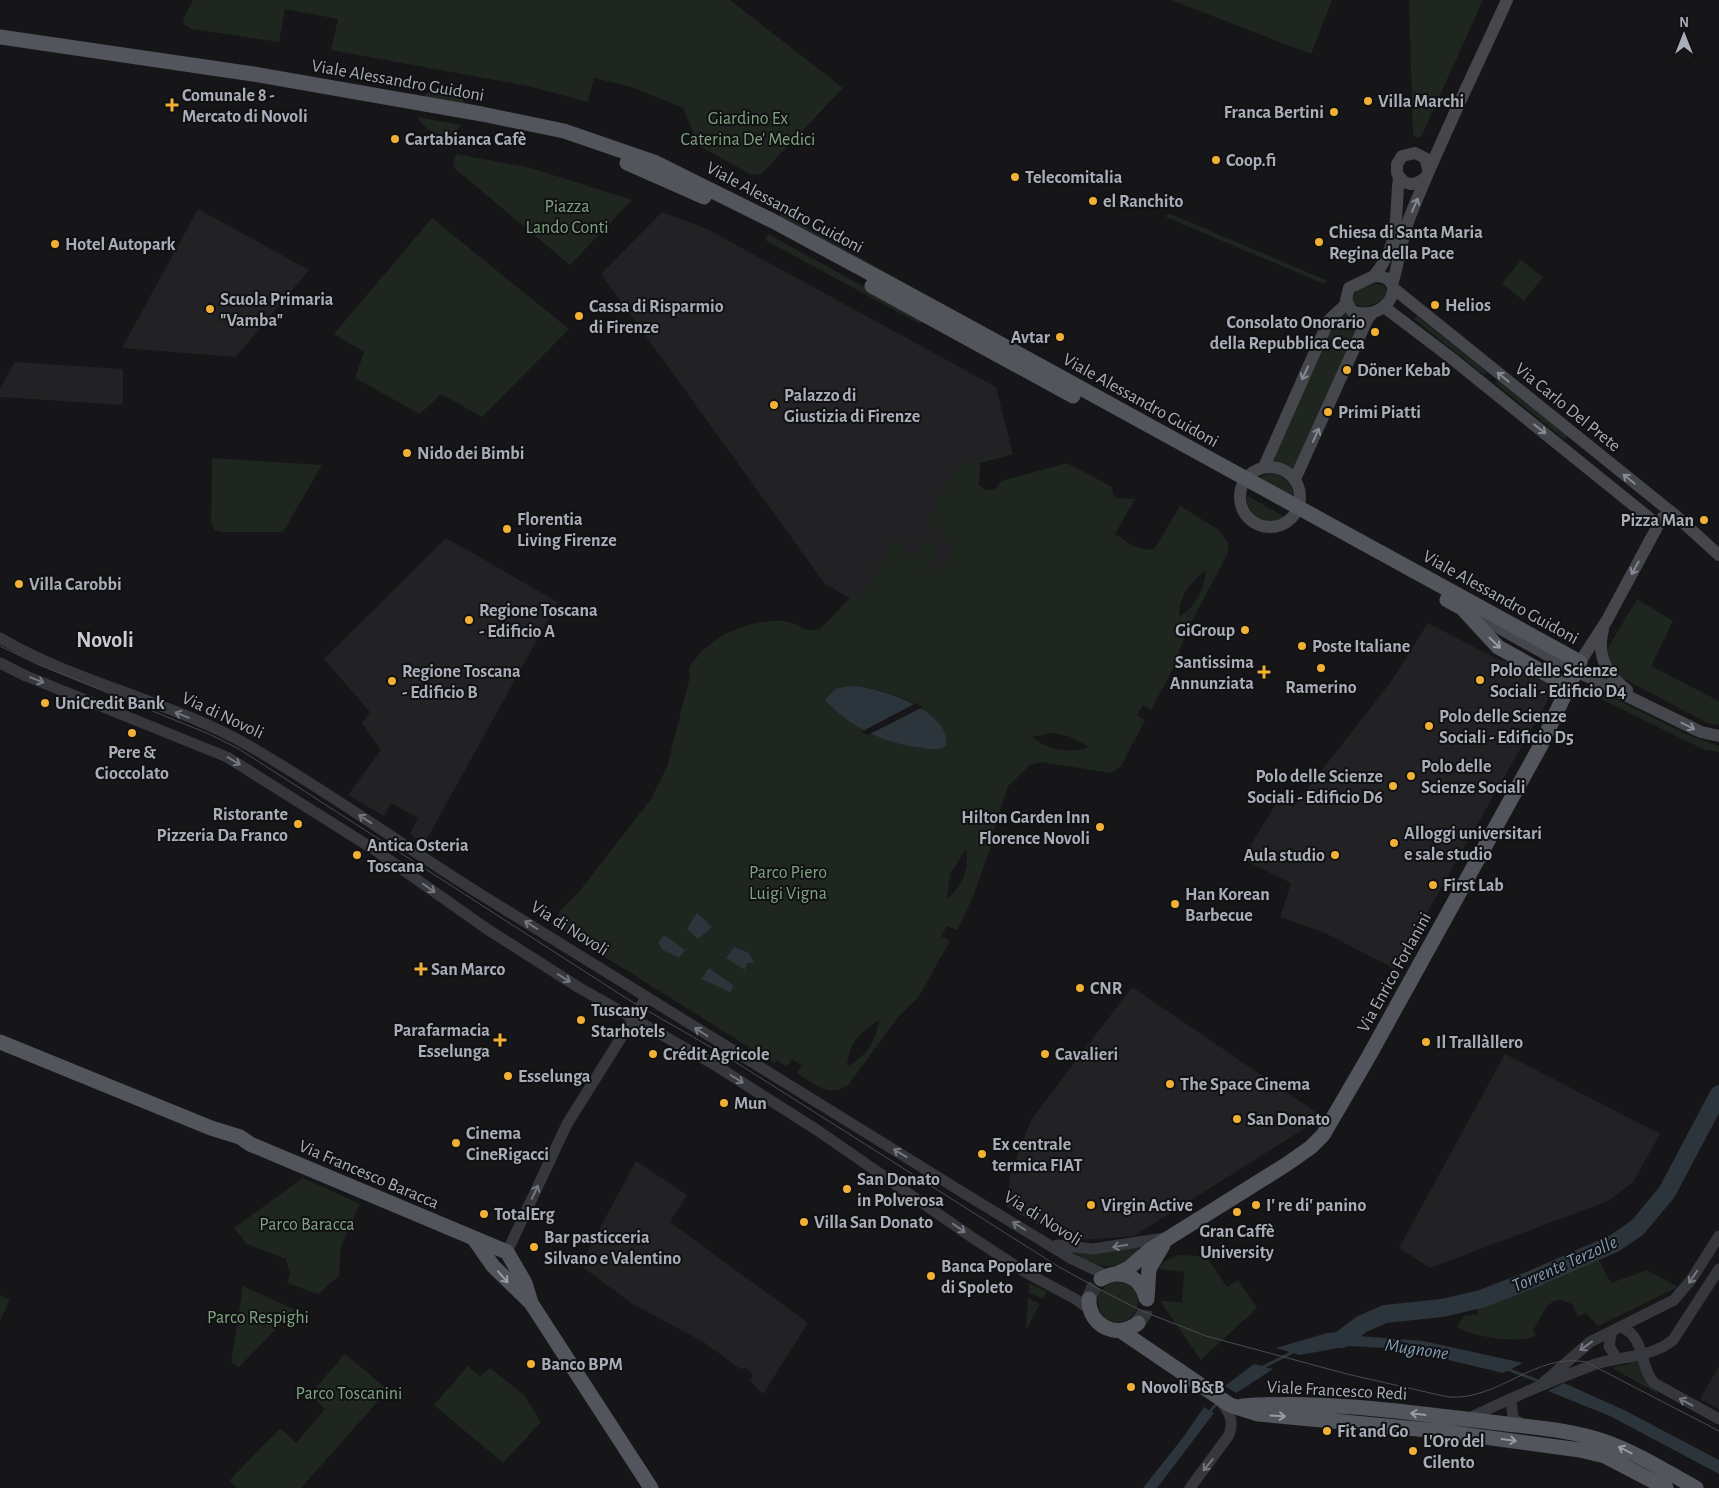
<svg xmlns="http://www.w3.org/2000/svg" width="1719" height="1488" viewBox="0 0 1719 1488" font-family="'Alegreya Sans',sans-serif">
<style>
.built{fill:#222225}
.green{fill:#1e261f;fill-rule:evenodd}
.water{fill:#2c353c}
.pier{fill:#161618}
.lines{fill:none;stroke-linecap:round;stroke-linejoin:round}
.stream{stroke:#2c353c;stroke-width:3}
.river{stroke:#2c353c;stroke-width:18}
.primary-tunnel{stroke:#333438;stroke-width:15;stroke-dasharray:15 8;stroke-linecap:butt}
.tertiary{stroke:#37383d;stroke-width:11}
.secondary{stroke:#45474d;stroke-width:12}
.primary{stroke:#53555c;stroke-width:15}
.tram{stroke:#4a4c52;stroke-width:1}
.oneway{stroke:#858993}
.oneway2{stroke:#979ba6}
.oneway3{stroke:#757881}
.poi-dot{fill:#f2b134;stroke:#111113;stroke-width:2}
.labels{text-anchor:middle;stroke-width:4;stroke-linejoin:round;paint-order:stroke}
.street-label{font-size:18px;fill:#a8adb8;stroke:#111113}
.poi-label{font-size:18px;font-weight:bold;fill:#a8adb8;stroke:#111113;text-anchor:start}
.park-label{font-size:18px;fill:#7fa381;stroke:#111113}
.water-label{font-size:19px;font-style:italic;fill:#7f9bb3;stroke:#111113}
.district-label{font-size:22px;font-weight:bold;fill:#c9ccd4;stroke:#111113}
</style>
<rect width="100%" height="100%" fill="#161618"/>
<!-- built -->
<path class="built" d="M198,209L309,270L236,357L122,348Z
M662,212L707,229L996,387L1013,454L980,463L978,504L956,549L942,565L928,575L883,592L850,598L825,584L601,274Z
M15,362L123,369V405L0,397V388Z
M446,538L558,602L424,844L410,834L418,818L391,803L384,816L348,795L381,750L362,723L370,712L324,659Z
M1428,623L1499,660L1513,662L1553,686L1547,702L1395,969L1325,933L1280,917L1291,883L1242,859L1279,799L1293,807L1390,683Z
M1132,987L1323,1117L1134,1236L1084,1240L1035,1223L1007,1207L1010,1175L1031,1120Z
M1505,1054L1660,1134L1633,1182L1608,1201L1430,1268L1399,1248Z
M636,1161L687,1195L670,1222L808,1323L763,1394L750,1381L753,1375L746,1368L740,1369L705,1343L631,1303L580,1265Z
M1719,1366V1409L1700,1399Z"/>
<!-- green -->
<path class="green" d="M193,0H730L843,88L761,174L752,175L699,146L683,108L632,87L594,78L588,102L528,86L331,50L338,19L285,9L279,42L192,29L185,25L183,19Z
M1171,0H1332L1311,54Z
M1409,0H1483L1421,137L1418,138L1413,136Z
M437,87C452,85 461,93 466,106L420,98Z
M417,117L462,125C447,143 428,134 417,117Z
M456,154L531,168L632,200L570,265L453,167Z
M781,213L935,300L778,218Z
M1168,213L1326,280L1324,284L1166,217Z
M432,218L569,329L482,417L441,394L420,414L355,378L364,352L334,334Z
M768,234L923,319L920,324L765,240Z
M1521,260L1543,277L1524,301L1502,284Z
M1375,284L1383,285L1387,290L1382,301L1365,307L1354,304L1352,299L1357,290Z
M1343,309L1362,319L1296,470L1270,460L1338,316Z
M1417,316L1487,372L1484,375L1414,319Z
M1497,380L1567,436L1564,439L1495,383Z
M1012,451L1013,454L980,463L979,485L986,490H994L1002,481L1067,463L1112,487L1113,494L1117,498L1135,499L1115,534C1127,541 1140,554 1155,548L1180,506L1219,530L1228,543V553L1186,632L1174,667L1151,710L1143,705L1137,715L1145,720L1121,766L1111,773L1041,762L1030,765L1008,786L989,845L991,846L973,897L957,930L947,926L941,936L950,941L918,998L898,1017L849,1084C831,1099 813,1084 797,1073L802,1066L792,1059L787,1067L777,1060L774,1063L564,931L559,923V912L578,893L651,799L667,767L690,676L689,668C708,637 747,619 784,621C799,622 802,634 820,629L850,598L861,596L896,538L914,559L926,539L938,552L926,572L928,575L942,565L955,549L928,519L958,465ZM1206,571C1204,589 1196,607 1179,617C1179,598 1190,580 1206,571ZM850,686C884,688 929,702 945,735L937,749C901,747 857,733 832,707ZM1053,733L1071,737L1089,747C1070,754 1047,750 1032,737ZM966,849C970,867 962,887 947,899L950,874ZM879,1021C876,1040 866,1058 847,1066C848,1046 861,1029 879,1021Z
M212,458L322,465L283,532H223L215,530L211,523Z
M1271,473C1284,475 1293,484 1294,497L1257,478Z
M1247,496H1248L1285,517C1267,529 1246,516 1247,496Z
M1637,599L1673,621L1651,666L1719,701V725L1707,723L1619,676L1606,655L1609,646Z
M1602,692L1688,735L1719,746V752L1705,750L1599,698Z
M303,1178L360,1204L341,1246L339,1276L318,1294L287,1283L290,1274L286,1259L247,1244L234,1228Z
M1137,1246L1139,1251C1115,1272 1101,1269 1075,1253Z
M1178,1255L1206,1256L1227,1287L1238,1280L1257,1308L1201,1360L1160,1301L1182,1302L1184,1272L1159,1269L1163,1262Z
M1596,1255L1611,1283L1647,1270L1678,1287L1598,1326L1586,1313L1578,1317L1573,1305C1547,1290 1545,1315 1533,1330L1535,1336C1520,1344 1472,1337 1457,1327L1464,1316L1478,1314L1476,1305Z
M1098 1302a20 20 0 1 1 40 0a20 20 0 1 1-40 0Z
M1029,1283L1047,1292L1043,1299L1029,1293Z
M243,1286L295,1310L239,1367L231,1362Z
M0,1295L10,1300L0,1321Z
M1028,1298L1040,1304L1027,1328L1026,1327Z
M345,1354L388,1390L301,1488H237L229,1481L280,1428L296,1443L325,1409L310,1394Z
M1631,1361H1638L1658,1394L1614,1369V1367L1631,1364Z
M468,1366L480,1376L490,1368L524,1395L541,1422L503,1463L434,1405Z"/>
<!-- water -->
<path class="water" d="M850,686C877,686 952,710 946,746C940,751 931,749 923,748C886,744 850,728 825,700L835,689Z
M697,913L712,927L698,939L687,929Z
M664,935L685,950L679,958L663,950L658,943Z
M734,947L749,953L754,963H747L745,970L726,958Z
M709,968L734,986L730,992L701,979Z
M1338,1332L1359,1336L1423,1341L1523,1363L1503,1373L1403,1349L1349,1346L1300,1355L1276,1348L1327,1333Z
M1254,1364L1273,1369L1236,1393L1225,1386Z
M1564,1383L1624,1410L1719,1460V1474L1610,1416L1548,1391Z
M1204,1407L1214,1413L1157,1488H1143L1185,1435Z"/>
<!-- pier -->
<path class="pier" d="M916,703L923,707L868,735L861,732Z"/>
<g class="lines">
<!-- stream -->
<path class="stream" d="M1261,1368L1293,1352
M1507,1369L1541,1382
M1208,1414L1217,1403"/>
<!-- river -->
<path class="river" d="M1342,1339L1362,1324L1385,1314L1442,1308L1481,1299L1533,1279L1615,1243L1638,1227L1667,1192L1719,1094"/>
<!-- primary-tunnel -->
<path class="primary-tunnel" d="M1089,1299L1093,1289L1101,1279
M1138,1323L1145,1312L1147,1299"/>
<!-- tertiary -->
<path class="tertiary" d="M0,638C78,684 172,701 251,747C327,791 398,842 472,889C671,1013 871,1137 1072,1259L1108,1276
M0,663L26,676L227,757L375,850L487,929L578,987L715,1065L817,1130L973,1238L1025,1272L1077,1300L1090,1310
M1057,1245L1093,1249L1164,1238
M507,1252L567,1124L646,998
M1622,1327C1646,1339 1639,1366 1654,1383L1719,1419
M1612,1331L1609,1346L1617,1359
M1544,1382L1590,1342L1674,1300L1691,1280L1719,1236
M1511,1400L1513,1418L1524,1426
M1465,1420C1506,1400 1550,1381 1593,1365C1619,1356 1651,1358 1673,1340L1719,1269
M1190,1488L1229,1435C1234,1421 1230,1412 1220,1401"/>
<!-- secondary -->
<path class="secondary" d="M1425,178C1414,187 1404,186 1397,173V164L1402,156L1415,153L1425,158L1428,169
M1374,276C1412,276 1387,325 1352,311L1346,300L1349,288Z
M1374,276C1402,241 1394,218 1399,177
M1392,285C1399,263 1401,240 1409,219C1438,145 1474,73 1507,0
M1393,288L1676,516L1719,555
M1384,307L1450,357L1658,525
M1240 497a30 30 0 1 1 60 0a30 30 0 1 1-60 0Z
M1264,467L1329,320L1347,303
M1295,479L1367,320L1373,312
M1467,610L1576,671L1701,732L1719,736
M1603,630C1596,655 1607,675 1627,690
M1580,662L1607,620L1662,518"/>
<!-- primary -->
<path class="primary" d="M0,37L253,74L482,114L564,131L654,162L773,221L933,307L1580,662L1541,745L1369,1056L1323,1135L1311,1147L1287,1164L1151,1249L1129,1268L1116,1274
M627,163L704,197
M872,286L1073,396
M1447,600L1462,608L1498,647L1568,686
M0,1042L211,1128L240,1137L250,1144L507,1252L525,1283L531,1303
M474,1239L493,1266L531,1303L651,1488
M1101,1279C1119,1268 1141,1276 1146,1298
M1089,1299C1088,1326 1118,1340 1138,1323
M1147,1299L1149,1269L1163,1245
M1121,1331L1230,1405L1258,1414L1439,1431L1580,1450L1605,1456L1666,1488
M1242,1406C1325,1400 1407,1412 1490,1422C1528,1427 1570,1429 1606,1442C1637,1453 1667,1472 1696,1488"/>
<!-- tram -->
<path class="tram" d="M0,646L37,664L209,734L239,749L629,1000L726,1056L1059,1267L1103,1291L1142,1311L1206,1336L1347,1374L1448,1397C1499,1401 1535,1352 1586,1362L1719,1431"/>
</g>
<!-- one-way arrows -->
<defs><path id="oneway-shaft" d="M-6 0H5M1.5-3L5.5 0L1.5 3" fill="none" stroke-width="1.6" stroke-linecap="round" stroke-linejoin="round" transform="scale(1.25)"/></defs>
<g class="oneway">
<use href="#oneway-shaft" transform="translate(1415 205) rotate(-66)"/>
<use href="#oneway-shaft" transform="translate(1305 373) rotate(115)"/>
<use href="#oneway-shaft" transform="translate(1503 377) rotate(-141)"/>
<use href="#oneway-shaft" transform="translate(1540 429) rotate(38)"/>
<use href="#oneway-shaft" transform="translate(1316 435) rotate(-66)"/>
<use href="#oneway-shaft" transform="translate(1629 479) rotate(-141)"/>
<use href="#oneway-shaft" transform="translate(1635 568) rotate(119)"/>
<use href="#oneway-shaft" transform="translate(1688 726) rotate(27)"/>
</g>
<g class="oneway2">
<use href="#oneway-shaft" transform="translate(1495 643) rotate(44)"/>
<use href="#oneway-shaft" transform="translate(503 1277) rotate(49)"/>
<use href="#oneway-shaft" transform="translate(1418 1414) rotate(-173)"/>
<use href="#oneway-shaft" transform="translate(1278 1416) rotate(3)"/>
<use href="#oneway-shaft" transform="translate(1509 1440) rotate(8)"/>
<use href="#oneway-shaft" transform="translate(1625 1450) rotate(-153)"/>
</g>
<g class="oneway3">
<use href="#oneway-shaft" transform="translate(37 680) rotate(22)"/>
<use href="#oneway-shaft" transform="translate(182 715) rotate(-158)"/>
<use href="#oneway-shaft" transform="translate(234 761) rotate(31)"/>
<use href="#oneway-shaft" transform="translate(365 819) rotate(-147)"/>
<use href="#oneway-shaft" transform="translate(429 888) rotate(35)"/>
<use href="#oneway-shaft" transform="translate(531 925) rotate(-148)"/>
<use href="#oneway-shaft" transform="translate(564 978) rotate(32)"/>
<use href="#oneway-shaft" transform="translate(701 1032) rotate(-148)"/>
<use href="#oneway-shaft" transform="translate(737 1079) rotate(32)"/>
<use href="#oneway-shaft" transform="translate(900 1153) rotate(-149)"/>
<use href="#oneway-shaft" transform="translate(535 1192) rotate(-65)"/>
<use href="#oneway-shaft" transform="translate(1019 1226) rotate(-148)"/>
<use href="#oneway-shaft" transform="translate(959 1228) rotate(35)"/>
<use href="#oneway-shaft" transform="translate(1120 1246) rotate(171)"/>
<use href="#oneway-shaft" transform="translate(1693 1277) rotate(124)"/>
<use href="#oneway-shaft" transform="translate(1586 1346) rotate(144)"/>
<use href="#oneway-shaft" transform="translate(1686 1402) rotate(-152)"/>
<use href="#oneway-shaft" transform="translate(1208 1465) rotate(129)"/>
</g>
<!-- markers -->
<g class="poi-dot">
<circle cx="1368" cy="101" r="5"/>
<path d="M169.5 97.5h5v5h5v5h-5v5h-5v-5h-5v-5h5z"/>
<circle cx="1334" cy="112" r="5"/>
<circle cx="395" cy="139" r="5"/>
<circle cx="1216" cy="160" r="5"/>
<circle cx="1015" cy="177" r="5"/>
<circle cx="1093" cy="201" r="5"/>
<circle cx="1319" cy="242" r="5"/>
<circle cx="55" cy="244" r="5"/>
<circle cx="1435" cy="305" r="5"/>
<circle cx="210" cy="309" r="5"/>
<circle cx="579" cy="316" r="5"/>
<circle cx="1375" cy="332" r="5"/>
<circle cx="1060" cy="337" r="5"/>
<circle cx="1347" cy="370" r="5"/>
<circle cx="774" cy="405" r="5"/>
<circle cx="1328" cy="412" r="5"/>
<circle cx="407" cy="453" r="5"/>
<circle cx="1704" cy="520" r="5"/>
<circle cx="507" cy="529" r="5"/>
<circle cx="19" cy="584" r="5"/>
<circle cx="469" cy="620" r="5"/>
<circle cx="1245" cy="630" r="5"/>
<circle cx="1302" cy="646" r="5"/>
<circle cx="1321" cy="668" r="5"/>
<path d="M1261.5 664.5h5v5h5v5h-5v5h-5v-5h-5v-5h5z"/>
<circle cx="1480" cy="680" r="5"/>
<circle cx="392" cy="681" r="5"/>
<circle cx="45" cy="703" r="5"/>
<circle cx="1429" cy="726" r="5"/>
<circle cx="132" cy="733" r="5"/>
<circle cx="1411" cy="776" r="5"/>
<circle cx="1393" cy="786" r="5"/>
<circle cx="298" cy="824" r="5"/>
<circle cx="1100" cy="827" r="5"/>
<circle cx="1394" cy="843" r="5"/>
<circle cx="357" cy="855" r="5"/>
<circle cx="1335" cy="855" r="5"/>
<circle cx="1433" cy="885" r="5"/>
<circle cx="1175" cy="904" r="5"/>
<path d="M418.5 961.5h5v5h5v5h-5v5h-5v-5h-5v-5h5z"/>
<circle cx="1080" cy="988" r="5"/>
<circle cx="581" cy="1020" r="5"/>
<path d="M497.5 1032.5h5v5h5v5h-5v5h-5v-5h-5v-5h5z"/>
<circle cx="1426" cy="1042" r="5"/>
<circle cx="653" cy="1054" r="5"/>
<circle cx="1045" cy="1054" r="5"/>
<circle cx="508" cy="1076" r="5"/>
<circle cx="1170" cy="1084" r="5"/>
<circle cx="724" cy="1103" r="5"/>
<circle cx="1237" cy="1119" r="5"/>
<circle cx="456" cy="1143" r="5"/>
<circle cx="982" cy="1154" r="5"/>
<circle cx="847" cy="1189" r="5"/>
<circle cx="1091" cy="1205" r="5"/>
<circle cx="1256" cy="1205" r="5"/>
<circle cx="1237" cy="1212" r="5"/>
<circle cx="484" cy="1214" r="5"/>
<circle cx="804" cy="1222" r="5"/>
<circle cx="534" cy="1247" r="5"/>
<circle cx="931" cy="1276" r="5"/>
<circle cx="531" cy="1364" r="5"/>
<circle cx="1131" cy="1387" r="5"/>
<circle cx="1327" cy="1431" r="5"/>
<circle cx="1413" cy="1451" r="5"/>
</g>
<g class="labels">
<!-- street labels -->
<g class="street-label">
<text transform="translate(398 80) rotate(10)" y="6">Viale Alessandro Guidoni</text>
<text transform="translate(785 207) rotate(28)" y="6">Viale Alessandro Guidoni</text>
<text transform="translate(1141 400) rotate(29)" y="6">Viale Alessandro Guidoni</text>
<text transform="translate(1568 407) rotate(39)" y="6">Via Carlo Del Prete</text>
<text transform="translate(1501 597) rotate(29)" y="6">Viale Alessandro Guidoni</text>
<text transform="translate(223 715) rotate(25)" y="6">Via di Novoli</text>
<text transform="translate(570 928) rotate(32)" y="6">Via di Novoli</text>
<text transform="translate(1394 972) rotate(-61)" y="6">Via Enrico Forlanini</text>
<text transform="translate(369 1174) rotate(23)" y="6">Via Francesco Baracca</text>
<text transform="translate(1043 1218) rotate(32)" y="6">Via di Novoli</text>
<text transform="translate(1337 1390) rotate(3)" y="6">Viale Francesco Redi</text>
</g>
<!-- poi labels -->
<g class="poi-label">
<text x="182" y="101">Comunale 8 -<tspan x="182" dy="21">Mercato di Novoli</tspan></text>
<text x="1378" y="107">Villa Marchi</text>
<text x="1324" y="118" text-anchor="end">Franca Bertini</text>
<text x="405" y="145">Cartabianca Cafè</text>
<text x="1226" y="166">Coop.fi</text>
<text x="1025" y="183">Telecomitalia</text>
<text x="1103" y="207">el Ranchito</text>
<text x="1329" y="238">Chiesa di Santa Maria<tspan x="1329" dy="21">Regina della Pace</tspan></text>
<text x="65" y="250">Hotel Autopark</text>
<text x="220" y="305">Scuola Primaria<tspan x="220" dy="21">"Vamba"</tspan></text>
<text x="1445" y="311">Helios</text>
<text x="589" y="312">Cassa di Risparmio<tspan x="589" dy="21">di Firenze</tspan></text>
<text x="1365" y="328" text-anchor="end">Consolato Onorario<tspan x="1365" dy="21">della Repubblica Ceca</tspan></text>
<text x="1050" y="343" text-anchor="end">Avtar</text>
<text x="1357" y="376">Döner Kebab</text>
<text x="784" y="401">Palazzo di<tspan x="784" dy="21">Giustizia di Firenze</tspan></text>
<text x="1338" y="418">Primi Piatti</text>
<text x="417" y="459">Nido dei Bimbi</text>
<text x="517" y="525">Florentia<tspan x="517" dy="21">Living Firenze</tspan></text>
<text x="1694" y="526" text-anchor="end">Pizza Man</text>
<text x="29" y="590">Villa Carobbi</text>
<text x="479" y="616">Regione Toscana<tspan x="479" dy="21">- Edificio A</tspan></text>
<text x="1235" y="636" text-anchor="end">GiGroup</text>
<text x="1312" y="652">Poste Italiane</text>
<text x="1254" y="668" text-anchor="end">Santissima<tspan x="1254" dy="21">Annunziata</tspan></text>
<text x="1490" y="676">Polo delle Scienze<tspan x="1490" dy="21">Sociali - Edificio D4</tspan></text>
<text x="402" y="677">Regione Toscana<tspan x="402" dy="21">- Edificio B</tspan></text>
<text x="1321" y="693" text-anchor="middle">Ramerino</text>
<text x="55" y="709">UniCredit Bank</text>
<text x="1439" y="722">Polo delle Scienze<tspan x="1439" dy="21">Sociali - Edificio D5</tspan></text>
<text x="132" y="758" text-anchor="middle">Pere &amp;<tspan x="132" dy="21">Cioccolato</tspan></text>
<text x="1421" y="772">Polo delle<tspan x="1421" dy="21">Scienze Sociali</tspan></text>
<text x="1383" y="782" text-anchor="end">Polo delle Scienze<tspan x="1383" dy="21">Sociali - Edificio D6</tspan></text>
<text x="288" y="820" text-anchor="end">Ristorante<tspan x="288" dy="21">Pizzeria Da Franco</tspan></text>
<text x="1090" y="823" text-anchor="end">Hilton Garden Inn<tspan x="1090" dy="21">Florence Novoli</tspan></text>
<text x="1404" y="839">Alloggi universitari<tspan x="1404" dy="21">e sale studio</tspan></text>
<text x="367" y="851">Antica Osteria<tspan x="367" dy="21">Toscana</tspan></text>
<text x="1325" y="861" text-anchor="end">Aula studio</text>
<text x="1443" y="891">First Lab</text>
<text x="1185" y="900">Han Korean<tspan x="1185" dy="21">Barbecue</tspan></text>
<text x="431" y="975">San Marco</text>
<text x="1090" y="994">CNR</text>
<text x="591" y="1016">Tuscany<tspan x="591" dy="21">Starhotels</tspan></text>
<text x="490" y="1036" text-anchor="end">Parafarmacia<tspan x="490" dy="21">Esselunga</tspan></text>
<text x="1436" y="1048">Il Trallàllero</text>
<text x="663" y="1060">Crédit Agricole</text>
<text x="1055" y="1060">Cavalieri</text>
<text x="518" y="1082">Esselunga</text>
<text x="1180" y="1090">The Space Cinema</text>
<text x="734" y="1109">Mun</text>
<text x="1247" y="1125">San Donato</text>
<text x="466" y="1139">Cinema<tspan x="466" dy="21">CineRigacci</tspan></text>
<text x="992" y="1150">Ex centrale<tspan x="992" dy="21">termica FIAT</tspan></text>
<text x="857" y="1185">San Donato<tspan x="857" dy="21">in Polverosa</tspan></text>
<text x="1101" y="1211">Virgin Active</text>
<text x="1266" y="1211">I' re di' panino</text>
<text x="494" y="1220">TotalErg</text>
<text x="814" y="1228">Villa San Donato</text>
<text x="1237" y="1237" text-anchor="middle">Gran Caffè<tspan x="1237" dy="21">University</tspan></text>
<text x="544" y="1243">Bar pasticceria<tspan x="544" dy="21">Silvano e Valentino</tspan></text>
<text x="941" y="1272">Banca Popolare<tspan x="941" dy="21">di Spoleto</tspan></text>
<text x="541" y="1370">Banco BPM</text>
<text x="1141" y="1393">Novoli B&amp;B</text>
<text x="1337" y="1437">Fit and Go</text>
<text x="1423" y="1447">L'Oro del<tspan x="1423" dy="21">Cilento</tspan></text>
</g>
<!-- park labels -->
<g class="park-label">
<text x="748" y="124">Giardino Ex<tspan x="748" dy="21">Caterina De' Medici</tspan></text>
<text x="567" y="212">Piazza<tspan x="567" dy="21">Lando Conti</tspan></text>
<text x="788" y="878">Parco Piero<tspan x="788" dy="21">Luigi Vigna</tspan></text>
<text x="307" y="1230">Parco Baracca</text>
<text x="258" y="1323">Parco Respighi</text>
<text x="349" y="1399">Parco Toscanini</text>
</g>
<!-- water labels -->
<g class="water-label">
<text transform="translate(1564 1263) rotate(-24)" y="7">Torrente Terzolle</text>
<text transform="translate(1417 1348) rotate(8)" y="7">Mugnone</text>
</g>
<!-- district labels -->
<g class="district-label">
<text x="105" y="647">Novoli</text>
</g>
</g>
<!-- north arrow -->
<g transform="translate(1684 35)" stroke="#111113" stroke-width="4" paint-order="stroke">
<path d="M0-4L9 19L0 12L-9 19Z" fill="#a8adb8"/>
<text y="-8" font-size="14" font-weight="bold" text-anchor="middle" fill="#a8adb8">N</text>
</g>
</svg>
